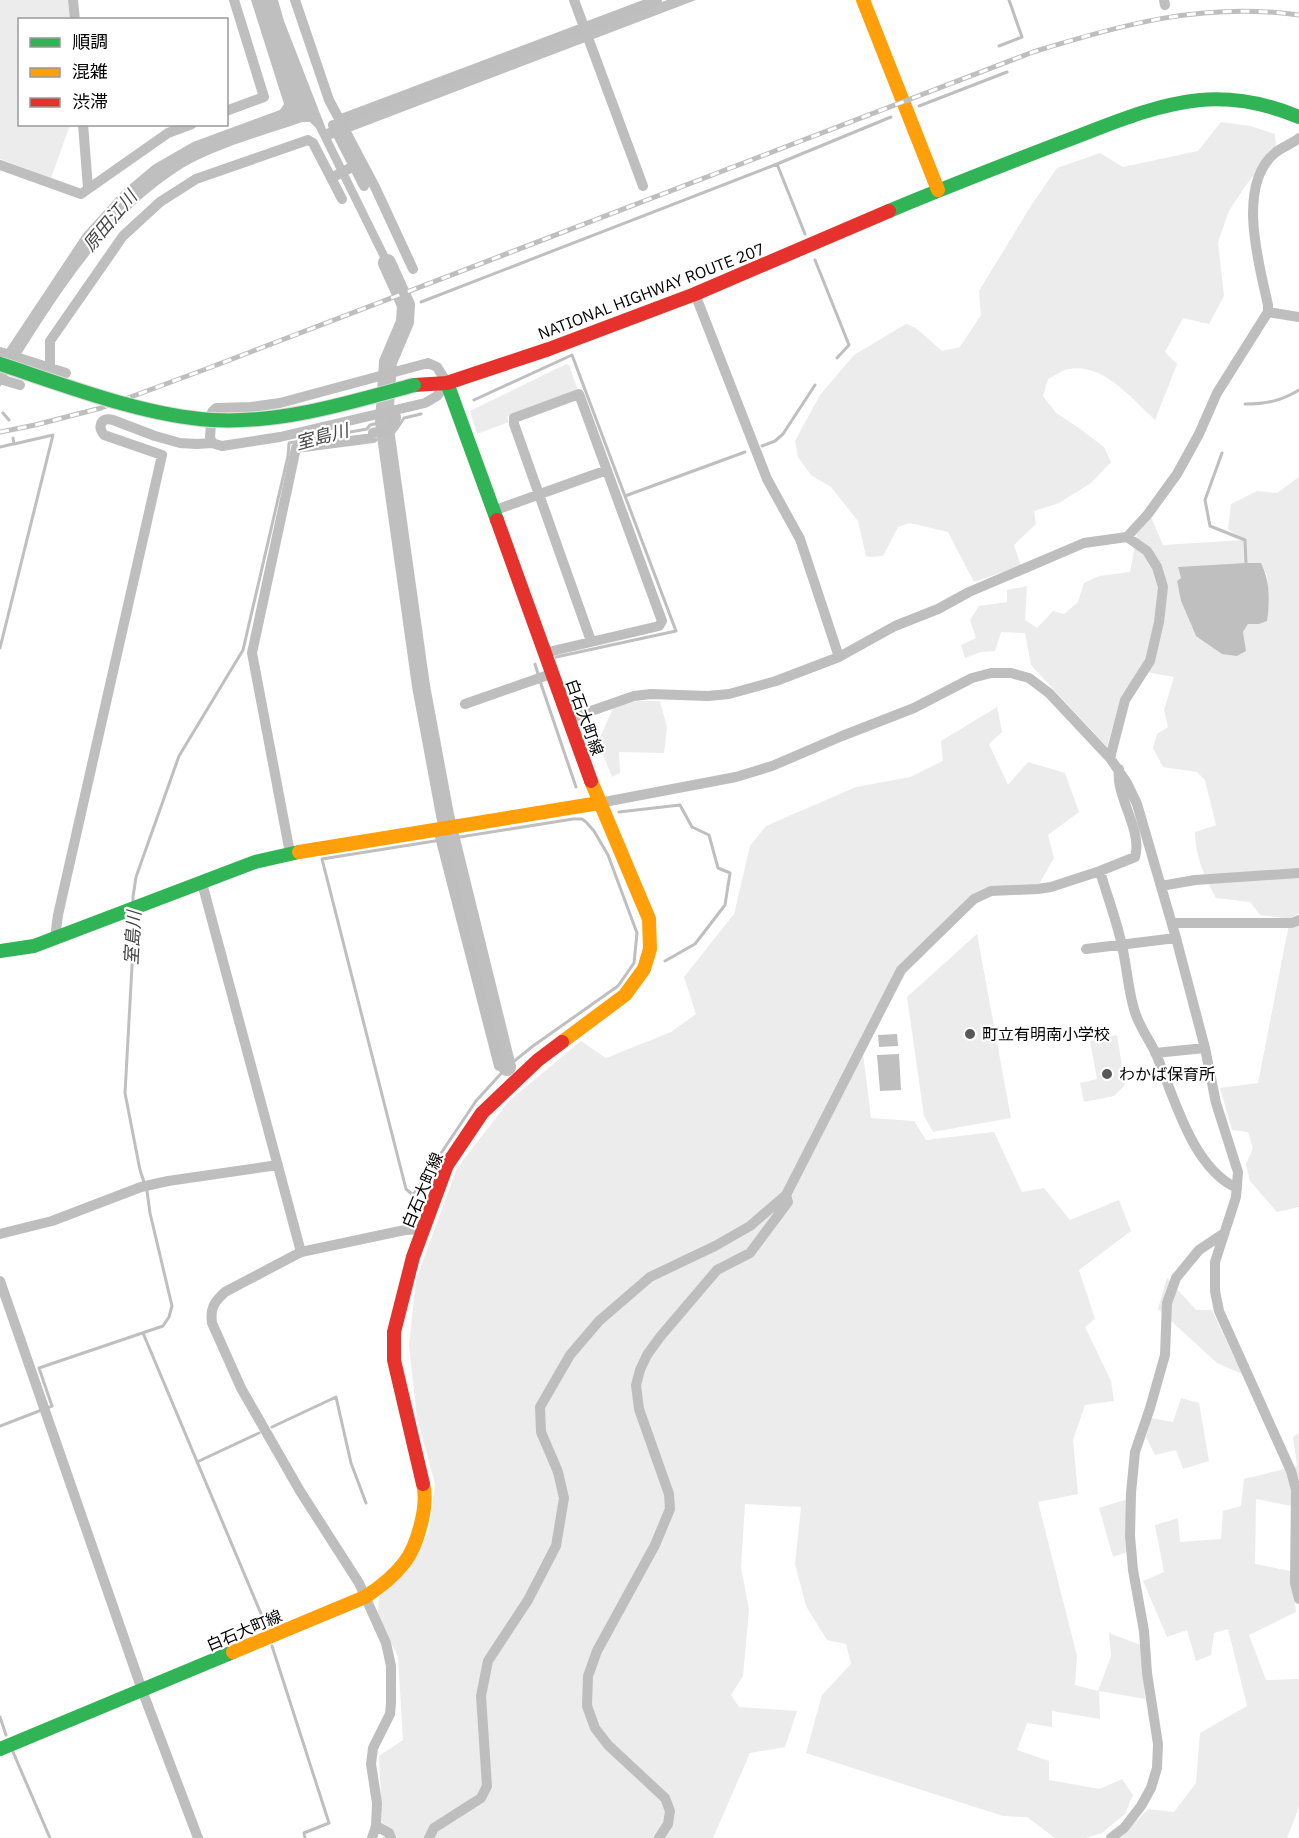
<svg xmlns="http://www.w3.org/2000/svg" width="1299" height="1838" viewBox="0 0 1299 1838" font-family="'IBM Plex Sans','Noto Sans JP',sans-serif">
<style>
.green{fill:#ececec;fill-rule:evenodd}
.water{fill:#bfbfbf}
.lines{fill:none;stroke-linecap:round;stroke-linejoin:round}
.stream{stroke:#bfbfbf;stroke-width:3}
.river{stroke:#bfbfbf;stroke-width:18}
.street{stroke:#bebebe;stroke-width:10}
.fast{stroke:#30b455;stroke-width:14}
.slow{stroke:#ff9f0a;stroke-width:14}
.jam{stroke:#e5322d;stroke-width:14}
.rail-casing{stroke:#bebebe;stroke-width:5}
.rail{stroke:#fff;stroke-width:3;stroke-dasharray:9;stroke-linecap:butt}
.fast-bridge-casing{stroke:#dbdbdb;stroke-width:16;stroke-linecap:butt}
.fast-bridge{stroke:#30b455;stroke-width:14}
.poi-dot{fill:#595959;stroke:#fff;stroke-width:2}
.labels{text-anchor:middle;stroke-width:4.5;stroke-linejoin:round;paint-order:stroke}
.street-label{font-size:16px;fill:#000;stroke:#fff}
.poi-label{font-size:16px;fill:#000;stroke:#fff;text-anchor:start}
.water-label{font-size:18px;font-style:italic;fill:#444;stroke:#fff}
</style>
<rect width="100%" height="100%" fill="#fff"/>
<!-- green -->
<path class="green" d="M0,0H68L70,19L20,20V124L70,125L51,178L0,159Z
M1221,122L1250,126L1275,134L1276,146L1244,188L1229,211L1218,242L1224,296L1209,324L1183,318L1165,352L1177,364L1155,420C1131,398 1101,360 1065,370C1059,372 1053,377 1048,379L1043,396L1056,413L1079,428L1104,447L1111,462L1091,483L1059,503L1034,511L1036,524L1014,545L1021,566L974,582L948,532L910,523L898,527L883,556L871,557L866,556L858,521L831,487L811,475L798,457L795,441L820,395L854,355L906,324L916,328L942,351L960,347L981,315L979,291L1032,204L1057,168L1100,153L1123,167L1198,151Z
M566,364L569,365L578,390L507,417L509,422L477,434L470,411Z
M1299,477V913L1290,919L1299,923V1207L1277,1212L1250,1181L1246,1164L1253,1148L1248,1132L1232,1130L1220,1088L1258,1083L1290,919L1260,915L1250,902L1216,898C1205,878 1195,856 1195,832L1216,825L1205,780L1197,772L1163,767L1153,748L1157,734L1168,727L1164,710L1174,677L1140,671L1121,696L1107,747L1031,665L1025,633L1001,632L995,651L981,652L965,658L961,645L976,638L970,620L979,606L1007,602V590L1027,586L1025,620L1037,628L1053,611L1064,614L1078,602L1084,583L1099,576L1130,572L1137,534L1151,517L1163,545L1243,540L1228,529L1231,504L1257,491L1277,493ZM1261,563L1267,575L1269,606L1259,624H1248L1243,632L1196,636L1181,601L1177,581L1181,578L1178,568Z
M637,701H660L667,728L664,753L619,752L620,773L612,777L598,742L613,708Z
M997,707L1002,732L989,744L1008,785L1028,762L1065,773L1079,812L1048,835L1054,858L1039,884L991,894L976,903L906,973L863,1053L871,1118L914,1121L926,1140L994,1132L1022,1192L1044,1188L1070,1220L1119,1200L1131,1231L1079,1270L1095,1319L1085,1327L1111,1381L1114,1401L1085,1405L1073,1440L1078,1494L1038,1502L1077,1656L1075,1685L1098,1691L1111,1656L1109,1633L1141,1645L1145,1699L1099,1691L1100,1719L1052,1711V1727L1027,1723L1017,1750L1049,1761V1780L1100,1789L1122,1779L1133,1795L1125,1814L1102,1833L1086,1838H1055L1027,1817L1003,1816L806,1753L822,1695L851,1664L846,1644L827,1640L806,1606L795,1564L801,1507L745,1504L741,1567L749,1610L743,1676L731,1695L739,1707L797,1711L785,1747L750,1753L713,1838H383L379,1756L403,1740L398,1657L378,1616L379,1597L409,1568L429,1531L435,1484L417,1418L409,1345L416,1280L457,1168L509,1101L581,1041L606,1058L671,1032L696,1014L684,977L734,914L750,846L766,826L856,787L910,777L943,761L941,741Z
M977,934L1011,1118L933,1132L924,1116L907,997Z
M1117,1035L1125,1085L1114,1096L1084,1102L1080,1083L1097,1079L1090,1041Z
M1167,1278L1196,1310H1212L1242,1374L1217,1363L1158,1309Z
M1181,1398L1199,1403L1209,1461L1183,1469L1176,1450L1155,1455L1146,1437L1151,1418L1173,1422Z
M1299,1433V1568L1291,1571L1296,1612L1249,1635L1266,1680L1299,1679V1807L1287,1838H1120L1148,1809L1174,1812L1196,1783L1200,1733L1247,1706L1228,1629L1214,1633L1211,1655L1196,1661L1187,1630L1167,1637L1143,1581L1164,1572L1155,1525L1178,1518L1180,1542L1221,1539L1223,1511L1241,1506L1244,1479L1297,1466L1293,1437ZM1256,1499L1292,1506L1291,1571L1255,1564Z
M1128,1499L1127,1552L1113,1557L1099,1508Z"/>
<!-- water -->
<path class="water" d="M251,0H278L284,21L326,129L667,0H696L331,139L402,283L394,286L316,128L310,122H302C263,136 208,150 175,173C97,225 50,310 0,387V359L83,234L121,192L153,165L193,142L280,110L284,104Z
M1246,563H1261C1270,581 1270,601 1267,621L1259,624H1248L1243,632L1246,651L1237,656L1222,654L1196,636L1181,601L1177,581L1181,578L1178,567Z
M897,1034L898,1046L879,1047L878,1035Z
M899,1054L901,1090L880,1091L877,1055Z"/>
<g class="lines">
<!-- stream -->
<path class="stream" d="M999,46L1022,37L1009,0
M919,106L1007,72
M805,234L777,164L891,117
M815,260L849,345L837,358
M421,302L777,164
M474,400L572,355L625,496
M1245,404C1266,404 1281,401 1299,390
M3,413L9,420
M396,430L404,418L421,414
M762,446L775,441L783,434L815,385
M0,447L13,444
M1222,453L1205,500L1210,526L1245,540L1246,563
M0,648L53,435L14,444L13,438
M556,657L676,631L625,496L745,452
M535,664L538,674
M540,681L576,787
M619,812L680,805L692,827L709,835L718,868L730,873L725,905L695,944L665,961
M573,819H582L586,822L594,831L608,855L637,933L634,963L618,986L533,1046L507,1067L476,1101L413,1195L406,1189L322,859Z
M133,902V897L136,877L179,756L243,650L288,456L289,443L367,429L370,425L384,422
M143,1333L267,1628
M0,1426L52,1406L39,1368L163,1326L169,1317L172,1306L150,1213L147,1191L140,1170L125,1093L135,912
M272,1427L336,1397L351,1463L366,1503
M197,1462L259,1433
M272,1646L329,1823L304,1833L305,1838
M0,1717L6,1735
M13,1752L50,1838"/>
<!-- river -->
<path class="river" d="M387,263L406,305L405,322L388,362L384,422L421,686L445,815L507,1067"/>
<!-- street -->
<path class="street" d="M73,0L75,20
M295,0L329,100L375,187L413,269
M574,0L643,186
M1164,0L1165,5
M226,111L264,97L234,0
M339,120L657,0
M83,124L88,188
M333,125L364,186
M0,165L81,194L168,133L192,124
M331,178L354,166
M695,294L767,479L800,539L839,657
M1268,312L1299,317
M0,352L66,373
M50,368V341L123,236L160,202L196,179L308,140L313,143L342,199
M0,379L20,385
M493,511L607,470
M544,653L659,626L662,621L579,394L514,418V424L591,641
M465,704L551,674
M568,719L634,696L651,694L708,696L729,694L776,681L839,657L895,626L938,609L969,592L1084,543L1127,537L1148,514L1177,474L1199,434L1217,393L1268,312V305C1259,264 1236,185 1275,153C1282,147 1292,144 1299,138
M1110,758L1125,700L1150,661L1159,622L1163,587L1157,567L1147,551L1127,537
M599,803L736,777L772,766L842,736L914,708L972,678L991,673H1011L1029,678L1049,693L1110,758L1127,783L1137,804L1176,938L1205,1048L1216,1103L1238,1172L1236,1197L1215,1262V1291L1219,1311L1291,1471L1296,1490L1295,1583L1299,1599
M438,829L499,1066
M290,853L252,653L296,448L373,438V433L392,429L396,418L395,411
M1100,871C1107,896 1117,921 1122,946C1127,967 1128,989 1134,1009C1138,1025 1149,1039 1156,1054C1174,1096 1192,1168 1237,1188
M202,883L301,1252L225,1292C214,1302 210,1308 212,1323L241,1388L300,1491L359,1583L386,1643L391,1666V1703L390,1714L373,1748L371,1764L377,1803L376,1826L372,1838
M1161,886L1195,880L1299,873
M1172,923H1292L1299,920
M55,938L58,915L162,455L104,435C97,426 101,417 113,420L155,436L180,443L197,444L212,443L222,446L280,437L425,403L437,396L447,383L437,367L428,363L280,403L251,407L216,408L212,412L210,437L212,443
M1086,949L1176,938
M1155,1053L1205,1048
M0,1234L52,1221L141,1187L168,1181L278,1165
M301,1252L405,1230L422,1229
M0,1281L142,1690L198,1838
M376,1826L389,1833L391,1838
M429,1838L434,1828L481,1798L487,1786L481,1696L488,1661L528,1600L556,1546L564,1498L558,1472L541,1432L540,1407L570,1355L599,1321L650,1277L715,1246L750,1226L786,1195L901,970L974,899L991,891L1038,889L1051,887L1100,871L1135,857C1143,830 1115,796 1119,769
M659,1838L668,1824L670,1811L665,1798L608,1745L595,1728L587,1706L588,1676L597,1651L655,1545L670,1509L669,1494L639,1409L636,1385L640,1370L647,1355L660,1337L717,1270L750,1253L788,1202L786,1195
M1111,1838L1124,1828L1141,1806L1151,1788L1157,1768L1158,1744L1147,1673L1144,1631L1133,1570L1130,1536L1131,1493L1135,1452L1150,1408L1165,1355L1167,1303L1176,1278L1199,1250L1223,1234"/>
<!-- fast -->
<path class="fast" d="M889,211C946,187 1003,165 1060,143C1106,126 1151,105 1200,100C1234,97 1268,104 1299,117
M447,383L497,520
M0,951L34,946L255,862L299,852
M0,1749L233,1652"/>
<!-- slow -->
<path class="slow" d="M863,0L938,190
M299,852L599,803
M562,1042L625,995L644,969L650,949L649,919L591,781
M233,1652L365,1597C379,1588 393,1577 404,1563C417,1547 429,1505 423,1484"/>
<!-- jam -->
<path class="jam" d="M414,385L447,383L549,349L695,294L889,211
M497,520L591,781
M423,1484L394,1360V1332L413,1257L447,1165L482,1113L538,1060L562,1042"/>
<defs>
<path id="rail" d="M0,432L35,425L101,408L206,369L1033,52C1123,24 1204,2 1299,15"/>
</defs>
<!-- rail casing -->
<use href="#rail" class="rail-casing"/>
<!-- rail -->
<use href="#rail" class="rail"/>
<defs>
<path id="fast-bridge" d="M0,364C64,385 144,416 212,420C280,424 349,403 414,385"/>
</defs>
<!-- fast-bridge casing -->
<use href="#fast-bridge" class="fast-bridge-casing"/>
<!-- fast-bridge -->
<use href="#fast-bridge" class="fast-bridge"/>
</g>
<!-- markers -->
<g class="poi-dot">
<circle cx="970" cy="1034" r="6"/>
<circle cx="1107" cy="1074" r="6"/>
</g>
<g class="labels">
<!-- street labels -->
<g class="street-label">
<text transform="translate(651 291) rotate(-21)" y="6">NATIONAL HIGHWAY ROUTE 207</text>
<text transform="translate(585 717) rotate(70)" y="6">白石大町線</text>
<text transform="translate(422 1190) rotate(-67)" y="6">白石大町線</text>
<text transform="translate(244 1630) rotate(-23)" y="6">白石大町線</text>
</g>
<!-- poi labels -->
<g class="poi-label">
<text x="982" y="1040">町立有明南小学校</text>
<text x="1119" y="1080">わかば保育所</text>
</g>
<!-- water labels -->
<g class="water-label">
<text transform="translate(110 221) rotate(-50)" y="6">原田江川</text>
<text transform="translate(322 437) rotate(-15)" y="6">室島川</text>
<text transform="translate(133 938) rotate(-87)" y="6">室島川</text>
</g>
</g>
<!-- legend -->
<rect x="18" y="18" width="210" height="108" fill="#ffffff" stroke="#999999" stroke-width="1.5"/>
<rect x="30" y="38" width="30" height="9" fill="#30b455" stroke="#999999" stroke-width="1.5"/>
<text x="72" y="48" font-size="18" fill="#000000">順調</text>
<rect x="30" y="68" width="30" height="9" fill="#ff9f0a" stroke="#999999" stroke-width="1.5"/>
<text x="72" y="78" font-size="18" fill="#000000">混雑</text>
<rect x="30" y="98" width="30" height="9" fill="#e5322d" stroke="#999999" stroke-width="1.5"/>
<text x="72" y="108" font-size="18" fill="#000000">渋滞</text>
</svg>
